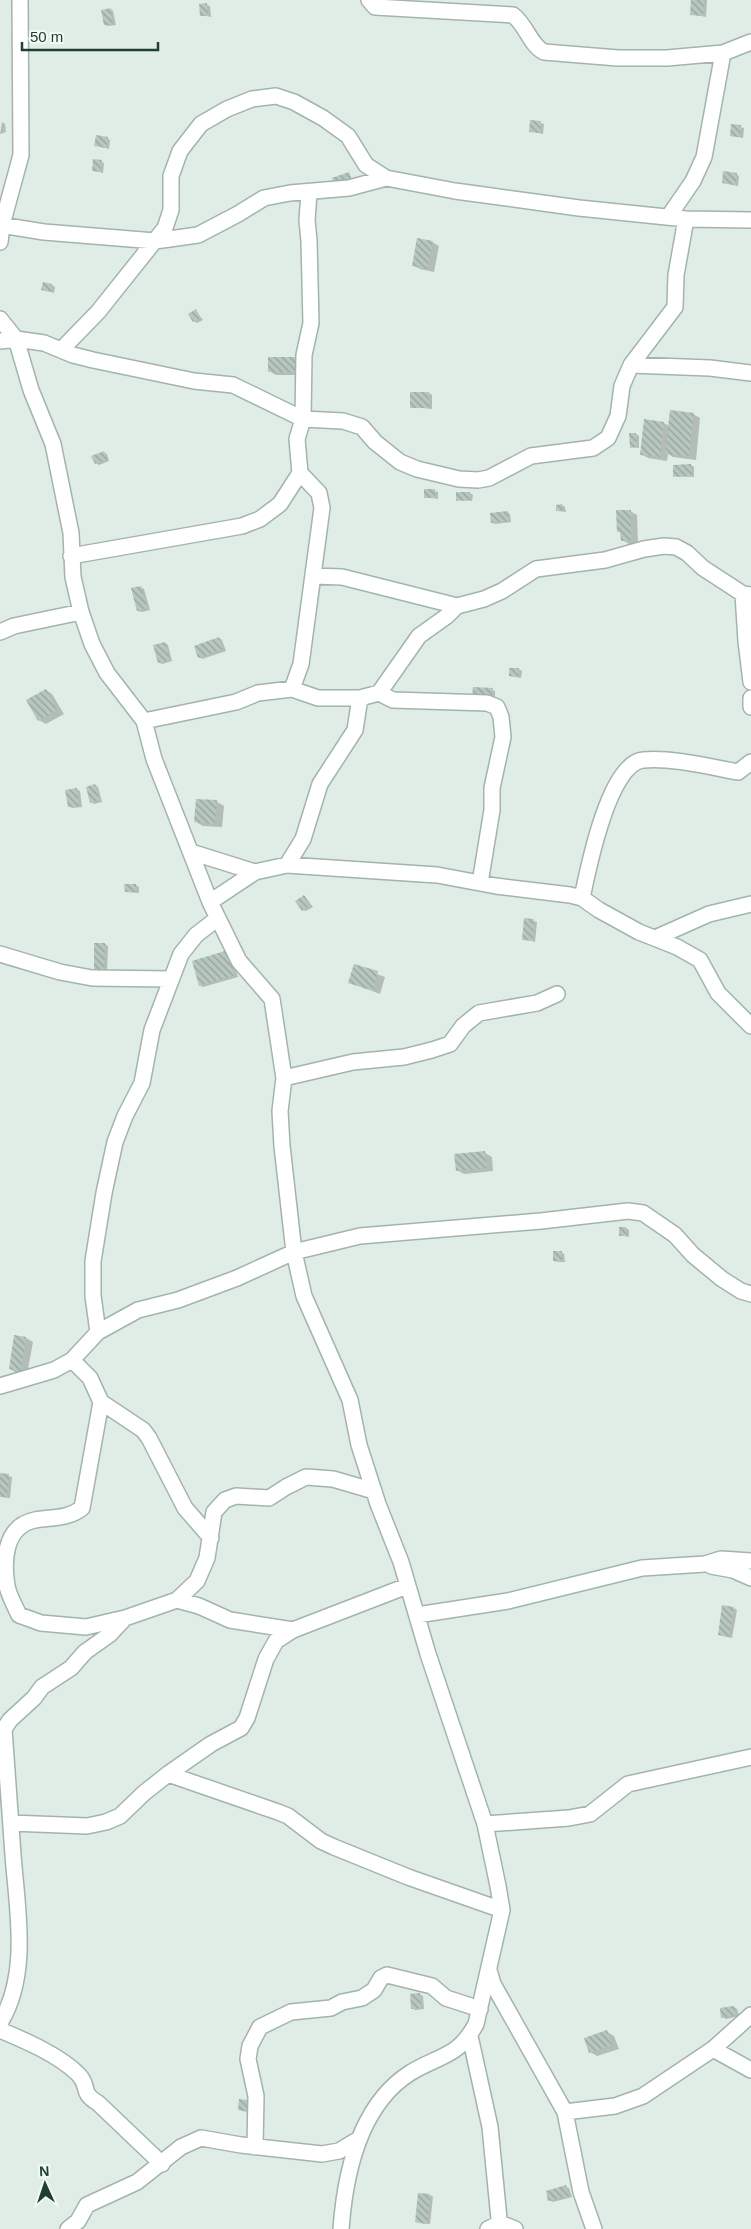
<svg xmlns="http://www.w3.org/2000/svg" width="751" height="2229" viewBox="0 0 751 2229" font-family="Helvetica,sans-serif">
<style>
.shadow{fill:#0003}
.building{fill:url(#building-back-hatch)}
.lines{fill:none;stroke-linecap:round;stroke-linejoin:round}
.minor-casing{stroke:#a3b4ac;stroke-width:18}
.minor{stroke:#fff;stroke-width:15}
</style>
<defs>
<pattern id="building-back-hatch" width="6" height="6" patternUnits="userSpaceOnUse" patternTransform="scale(1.25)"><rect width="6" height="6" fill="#b6c7be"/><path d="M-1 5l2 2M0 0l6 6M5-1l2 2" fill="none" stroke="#94a39b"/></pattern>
</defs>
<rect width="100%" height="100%" fill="#e0ece6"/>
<!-- shadow -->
<path class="shadow" d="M693,0H707L706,17L691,14Z
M207,5L210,6L211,17L201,15Z
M110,9L113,11L116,25L108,26L105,25Z
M2,122L5,124L6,132L0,134Z
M541,123L544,124L543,134L530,131Z
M732,125L744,128L743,138L731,136Z
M107,138L110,140L109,149L96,145Z
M101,162L104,163L103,173L93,170Z
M736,174L739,176L738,186L723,183Z
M432,242L439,246L434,272L420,269L413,265Z
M52,285L55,287L54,293L43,290Z
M196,311L203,320L197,323L194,321Z
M295,358L302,362V375H276L269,371Z
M429,393L432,395V409L412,407Z
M693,414L700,418L696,460L673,457L668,454L667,461L648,458L641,454L664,423L669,426Z
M636,434L639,436V448L631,447Z
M103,452L107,454L109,461L99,465L96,463Z
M691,465L694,467V477L674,476Z
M435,491L438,492V499L425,497Z
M470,493L473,495L472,501L457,500Z
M562,505L565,507L566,512L558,511Z
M630,511L637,515L638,544H629L622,540Z
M507,512L510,514L511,522L495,524L492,522Z
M141,587L144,589L150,610L142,612L138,611Z
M219,638L222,640L226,651L202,659L199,657Z
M165,643L168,645L172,661L162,664L159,662Z
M518,669L522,671L521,678L510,676Z
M46,690L52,694L64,714L46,724L39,720Z
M492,690L495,691V699L477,698Z
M95,785L98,787L102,802L94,804L91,802Z
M76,789L80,791L82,807L72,808L69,806Z
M197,800L217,802L224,806L222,827L203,826L196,822Z
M136,885L139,887V893L126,892Z
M304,896L313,907L306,911L303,910Z
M526,919L537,922L535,942L524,939Z
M105,944L108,946L107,973L95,971Z
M231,953L238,977L203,987L200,985Z
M354,966L385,977L380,994L349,982Z
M485,1153L492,1157L493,1171L464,1174L457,1170Z
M626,1228L629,1230V1237L620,1235Z
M561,1252L564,1254L565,1262H558L554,1261Z
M26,1338L33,1342L27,1374L17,1373L10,1369Z
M0,1474L12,1477L10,1498L0,1497Z
M734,1608L737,1610L732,1638L722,1636L719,1634Z
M419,1994L423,1996L424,2009L415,2010L412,2008Z
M734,2007L737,2009L739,2016L726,2019L722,2017Z
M607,2032L614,2036L619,2049L597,2056L590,2052Z
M566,2187L569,2188L572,2197L553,2202L549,2200Z
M430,2195L433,2197L430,2224L419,2223L416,2222Z"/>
<!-- building -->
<path class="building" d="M691,0H704L703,16L690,15Z
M207,3L208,16H200L199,4Z
M111,8L113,24L104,25L101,10Z
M530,120L541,121L540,133L529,132Z
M731,124L741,125L740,137L730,136Z
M96,135L108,137L106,148L94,146Z
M93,159L102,160L100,172L92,171Z
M723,171L737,173L735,185L722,183Z
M349,172L352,180L335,186L332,178Z
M417,238L433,241L427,269L412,266Z
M43,282L52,284L51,292L41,290Z
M196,309L201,318L193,322L188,314Z
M268,357H295V372H268Z
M410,392H429V408H410Z
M670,410L694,413L689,456L665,454Z
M644,419L664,422L660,457L640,455Z
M629,433H636L637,447L630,448Z
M104,451L107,459L95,464L91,456Z
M691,464L692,476L673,477V465Z
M424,489H435V498H424Z
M456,492H470V500L456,501Z
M562,504L563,510L556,511V505Z
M616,510H631V540L621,541L620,532H617Z
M508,511L509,521L491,523L490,513Z
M141,586L148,609L137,611L131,588Z
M219,637L223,649L198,658L194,646Z
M165,642L170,660L158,663L153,645Z
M509,668H519L518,677L509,676Z
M473,687L493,688L492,698L472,697Z
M46,689L57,710L38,721L26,700Z
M95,784L100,800L90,803L86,787Z
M77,788L79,806L68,807L65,790Z
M196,799L217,800L215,824L194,822Z
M124,884H136V892H125Z
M304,895L311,905L302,911L295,901Z
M524,918L534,919L533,941L522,940Z
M94,943H105L104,972L94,971Z
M228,950L235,975L199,986L192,961Z
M354,964L378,971L373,991L348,983Z
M485,1151L487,1168L456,1171L454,1154Z
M619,1227H626L627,1236H619Z
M553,1251H562V1261H553Z
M14,1335L26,1337L21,1371L9,1369Z
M0,1473L9,1474L7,1497H0Z
M722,1605L734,1607L729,1637L718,1635Z
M420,1993L421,2008L411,2009L410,1994Z
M734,2006L736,2015L721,2018L720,2008Z
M607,2030L612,2045L589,2053L584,2038Z
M239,2099L254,2101L252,2113L238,2110Z
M566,2185L569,2196L548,2201L546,2191Z
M418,2193L430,2194L427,2224L415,2222Z"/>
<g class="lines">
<defs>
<path id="minor" d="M369,0L375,7L513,15C527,26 530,45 544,52L618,58H667L723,53L751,42
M669,216L693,181L704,157L723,53
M0,225L44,232L155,241L198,235L238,214L264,198L290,193L349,188L386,178L455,191L579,208L686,219L751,220
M0,242L2,225L21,155L20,0
M0,319L16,339L31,390L53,444L71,533L73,577L81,612L92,644L107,673L144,721L154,759L210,902L239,961L272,999L284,1078L280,1111L282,1146L294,1252L304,1296L350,1400L359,1445L378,1504L401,1562L428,1654L485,1824L498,1886L502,1910L476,2024C458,2058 439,2055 410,2073C360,2105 345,2174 341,2229
M0,341L16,339L44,343L73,355L93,360L194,381L233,385L303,419L343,421L362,427L375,442L400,462L417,469L459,479L478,480L489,478L531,456L593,448L608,438L618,416L622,386L631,365L675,307L676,275L686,219
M61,350L98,312L165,228L171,210V176L180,151L201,124L227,109L252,99L276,96L294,102L323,118L348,136L366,165L386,178
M631,365L710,368L751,373
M71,556L242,526L260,519L280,504L300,473L297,439L303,419L304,355L311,323L309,241L307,220L309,193
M314,576L342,577L457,606L484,599L502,591L536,569L605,560L644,549L664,546L676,547L687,553L703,568L743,594L751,595
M743,594L746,641L751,682
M0,632L14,626L81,612
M292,689L301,664L322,508L319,493L300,473
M379,693L419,636L447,616L457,606
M751,698V707
M144,721L236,702L258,693L292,689L318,698H360L379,693L393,700L487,703L497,707L501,717L503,737L492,788V810L480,883
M191,852L255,872
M287,865L303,839L320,784L355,730L360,698
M582,898C588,869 609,763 643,760C669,757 711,767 738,772L751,762
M210,902L255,872L287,865L437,875L496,886L570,895L582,898L599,910L639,932L677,947L700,960L718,993L751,1026
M655,938L709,914L751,904
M0,954L60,972L92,978L171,979
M284,1078L353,1062L404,1057L432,1050L450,1044L463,1026L479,1013L537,1003L557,994
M98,1332L93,1296V1261L104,1193L115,1142L125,1116L142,1083L152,1030L181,954L196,935L218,918
M72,1360L90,1378L101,1402L82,1508C68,1519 52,1517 35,1520C4,1526 3,1562 7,1586C9,1596 15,1606 19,1615L41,1623L86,1627L125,1618L177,1600L197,1581L207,1558L214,1512L225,1500L236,1496L269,1498L286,1487L306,1477L333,1479L374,1491
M0,1386L54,1370L72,1360L98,1332L138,1310L178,1300L237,1278L294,1252L360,1236L541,1221L628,1211L643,1213L675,1235L693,1255L722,1279L741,1291L751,1294
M101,1402L143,1430L149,1438L185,1508L211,1538
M711,1566L733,1570L751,1578
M177,1600L199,1606L230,1620L293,1630
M417,1615L508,1601L642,1568L705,1564L721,1559L751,1561
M0,1735L10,1720L34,1698L42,1687L71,1668L85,1652L109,1635L125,1618
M168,1774L278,1812L288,1816L321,1841L334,1847L408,1877L502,1910
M11,1823L87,1826L106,1822L120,1816L144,1793L168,1774L211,1744L241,1728L247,1718L266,1659L276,1641L293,1630L407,1586
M485,1824L569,1818L590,1814L628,1784L751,1757
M489,1970L493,1984L565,2112L581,2192L594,2229
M0,2023C30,1974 17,1909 13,1855C10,1813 7,1771 4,1729
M0,2030C24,2040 59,2055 78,2074C91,2087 79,2092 98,2103L162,2164
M470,2036L490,2127L500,2229
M713,2049L751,2015
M565,2112L615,2106L643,2096L713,2049L751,2070
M255,2147L256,2096L248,2059L250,2046L260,2027L291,2012L331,2008L342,2002L362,1998L374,1990L381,1978L387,1975L432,1986L446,1998L480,2009
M68,2229L78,2221L87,2205L137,2182L181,2147L201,2138L241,2145L322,2154L339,2151L359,2139
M488,2229L500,2223L515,2229"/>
</defs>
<!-- minor casing -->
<use href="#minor" class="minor-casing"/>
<!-- minor -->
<use href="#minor" class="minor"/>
</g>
<!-- north arrow -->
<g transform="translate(45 2184) rotate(357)" stroke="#f1f9f4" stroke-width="4" paint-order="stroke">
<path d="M0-4L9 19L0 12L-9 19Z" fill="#203e32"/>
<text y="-8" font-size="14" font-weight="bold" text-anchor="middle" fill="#203e32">N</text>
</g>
<!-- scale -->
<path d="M22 42v8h136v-8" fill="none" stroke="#203e32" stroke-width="2.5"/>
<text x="30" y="42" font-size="15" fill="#203e32" stroke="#f1f9f4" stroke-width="4" paint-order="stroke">50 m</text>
</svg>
